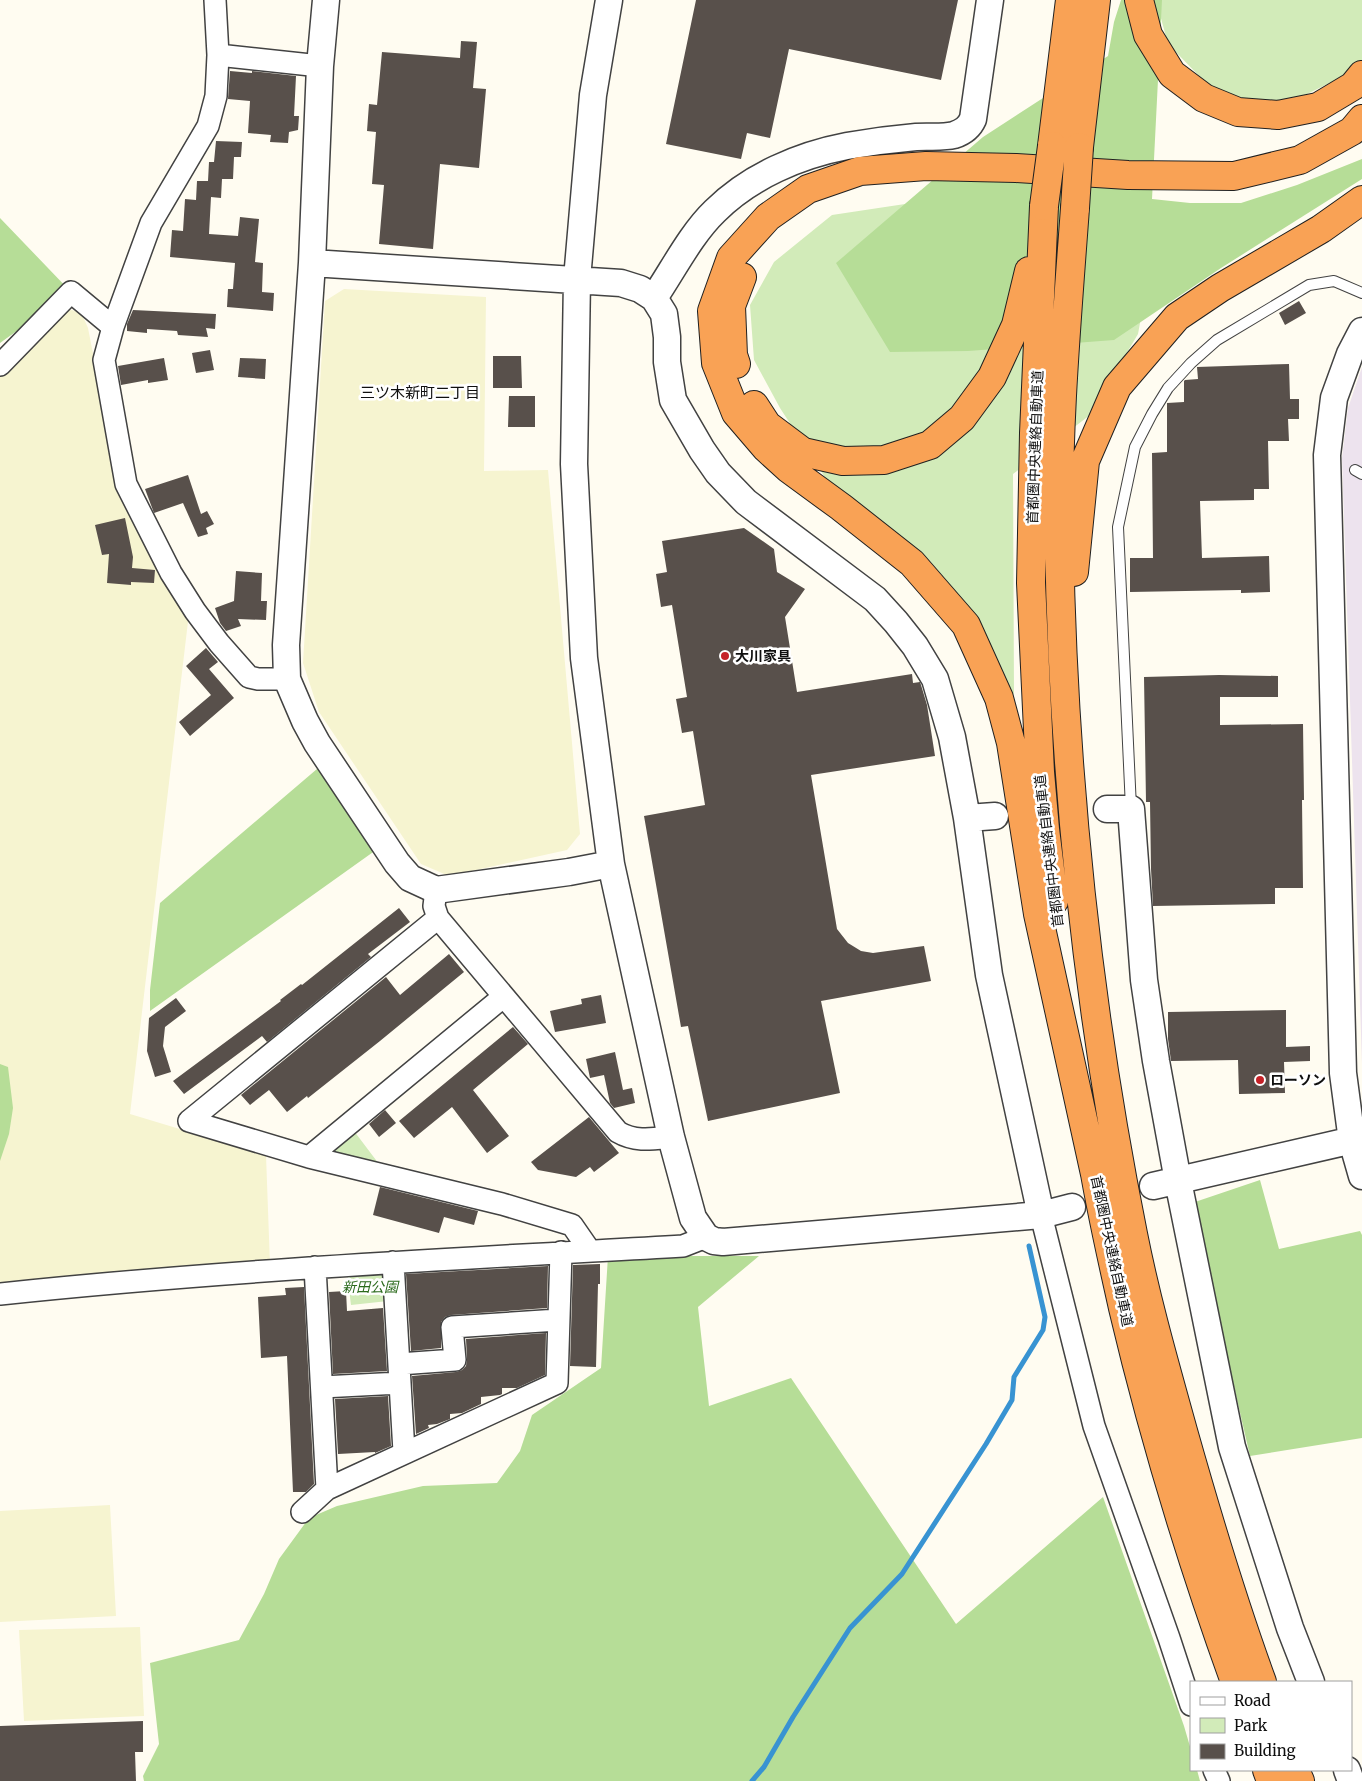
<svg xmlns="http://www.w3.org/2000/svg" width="1362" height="1781" viewBox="0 0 1362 1781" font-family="Merriweather,'Noto Sans JP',serif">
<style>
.industrial{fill:#ede3ee}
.farmland{fill:#f6f4d0}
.green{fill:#d2ebb9}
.forest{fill:#b6dd97}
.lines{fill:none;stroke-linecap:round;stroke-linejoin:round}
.stream{stroke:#3893d2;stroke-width:5}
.building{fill:#58504b}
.tertiary-tunnel{stroke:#dbd8cf;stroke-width:26;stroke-dasharray:26 13;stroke-linecap:butt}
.service-casing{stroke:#424242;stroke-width:12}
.minor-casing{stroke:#424242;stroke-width:24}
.tertiary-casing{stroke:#424242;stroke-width:29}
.motorway-casing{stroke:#202020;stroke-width:30}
.service{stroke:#fff;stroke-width:10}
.minor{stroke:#fff;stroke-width:21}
.tertiary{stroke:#fff;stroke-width:26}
.motorway{stroke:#f9a255;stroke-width:28}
.motorway-bridge-casing{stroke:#202020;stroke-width:30;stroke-linecap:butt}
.motorway-bridge{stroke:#f9a255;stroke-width:28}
.poi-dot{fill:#c52127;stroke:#fff;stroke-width:2}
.labels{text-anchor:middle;stroke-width:5;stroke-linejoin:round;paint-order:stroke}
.street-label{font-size:14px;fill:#0f0f0f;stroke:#fff}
.poi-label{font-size:14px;font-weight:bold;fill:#0f0f0f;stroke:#fff;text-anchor:start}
.park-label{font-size:14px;font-style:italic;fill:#2b6a1c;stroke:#fff}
.neighbourhood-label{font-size:15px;fill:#0f0f0f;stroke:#fff}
</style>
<rect width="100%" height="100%" fill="#fffcf1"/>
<!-- industrial -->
<path class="industrial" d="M1362,367V1064L1342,458L1348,408Z"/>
<!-- farmland -->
<path class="farmland" d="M344,289L486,297L484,471L548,470L580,834L567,850L449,876L421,864L319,712L303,663L325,301Z
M66,309L81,312L88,328L120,492L189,613L130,1114L266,1155L270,1265L0,1288V373Z
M110,1505L116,1616L0,1622V1511Z
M140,1627L144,1716L24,1721L19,1630Z"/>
<!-- green -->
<path class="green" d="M1156,0H1362V67L1299,98L1246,103L1206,83L1168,44Z
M905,204L1144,301L1138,334L1090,415L1013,474L1014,695L973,612L930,561L830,485L780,408L754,360L750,305L774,262L832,215Z
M354,1131L382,1168L324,1154Z
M378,1270L386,1275L388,1301L351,1305L347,1273Z"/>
<!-- forest -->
<path class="forest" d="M1121,0H1162L1152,199L1190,203H1241L1297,185L1362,159V179L1221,268L1114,340L968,351L890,352L836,263L983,137L1108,56L1114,22Z
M0,218L71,292L0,343Z
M324,763L376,850L150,1011V990L160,903Z
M0,1064L8,1067L13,1108L9,1134L0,1161Z
M1260,1180L1279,1249L1360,1231L1362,1235V1438L1250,1456L1192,1203Z
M608,1256H759L698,1307L709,1406L791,1378L956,1624L1103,1497L1184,1726L1191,1750V1770H1197L1200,1781H144L143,1776L159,1744L150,1663L239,1640L264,1594L279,1559L309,1518L337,1506L423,1486L497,1483L520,1451L532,1415L601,1368Z"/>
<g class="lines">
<!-- stream -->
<path class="stream" d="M752,1781L764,1767L793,1717L850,1628L902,1574L986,1444L1012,1400L1014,1377L1043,1330L1045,1317L1029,1246"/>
</g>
<!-- building -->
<path class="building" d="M696,0H958L941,80L789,49L770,138L747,133L741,159L666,144Z
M461,41L477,42L473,88L486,89L479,168L440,164L433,249L379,244L384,185L372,184L376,132L367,131L369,104L377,105L382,52L460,58Z
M230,71L252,73V71L296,76L294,116H299L298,130L289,132L288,143L270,142L271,135L248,133L250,101L228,99Z
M216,141L242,142L241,157H234L233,179H222L221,198L211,197L209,234L238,236L240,217L259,219L255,262L263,263L262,292L274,293L273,311L227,307L228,289H233L235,263L170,257L172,230L183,231L185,199L196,200L197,181H208L209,162H214Z
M1299,301L1306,313L1285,325L1279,313Z
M133,310L216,314L215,329L206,328L208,337L178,335L177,331L147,329V333L127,331V324Z
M210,350L214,370L196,373L192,353Z
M493,356H521L522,388H493Z
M164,358L168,380L148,383V380L121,385L118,366Z
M240,358L266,359L265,379L238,377Z
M1289,364L1290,399H1299V419H1288L1289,441H1268L1269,489H1254V500L1200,501L1202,558L1269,556L1270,592L1241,593V590L1130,592V558H1153L1152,453L1167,452V403L1184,402V381L1185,380L1198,379L1197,367Z
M509,396H535V427H508Z
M188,475L201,514L207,511L214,524L206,528L208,534L198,537L183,503L154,513L145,489Z
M125,518L133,557L132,568L155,570L154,583L131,582V585L107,583L109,554L102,555L95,525Z
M744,528L774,549L777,572L805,589L785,617L797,692L912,674L913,683L920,682L921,685L927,705L935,756L811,775L837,929L848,943L861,951L873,953L924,946L931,981L821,1001L840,1093L708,1121L688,1026L681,1027L644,816L705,805L693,731L682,733L676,699L687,697L672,605L661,607L656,574L667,572L662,541Z
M236,571L262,573L261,601H267L266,620L238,619L241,626L226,631L220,623L215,608L234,601Z
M206,648L218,662L209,669L234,698L190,736L179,722L211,695L186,666Z
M1219,675L1278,676V697H1220V725L1303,724L1304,800H1302L1303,888H1275V904L1153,906L1151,869L1150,802H1146L1144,677Z
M399,908L410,922L368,954L371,957L267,1042L262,1036L184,1094L173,1081L281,1001L280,1000L301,984L302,985Z
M449,954L464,972L380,1041L308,1098L307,1096L287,1112L269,1090L250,1105L241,1095L386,977L400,995Z
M601,995L606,1023L555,1032L550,1011L582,1004L581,999Z
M176,998L186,1011L165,1027L163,1046L171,1072L155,1077L147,1051L149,1018Z
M1286,1010V1047L1310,1046V1061L1284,1062L1285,1093L1239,1094L1238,1060L1171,1061L1168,1039V1012Z
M513,1027L528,1044L473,1090L509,1136L487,1153L452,1107L414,1138L399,1121Z
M615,1052L623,1090L632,1088L635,1103L614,1108L610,1103L604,1075L590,1078L586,1059Z
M385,1110L396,1123L379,1137L369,1124Z
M589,1117L619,1153L594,1172L590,1167L576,1177L538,1170L531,1162Z
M380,1187L478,1211L474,1225L444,1217L439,1233L373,1215Z
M600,1264V1284H598L596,1367L570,1366L573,1265Z
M548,1266L547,1308L451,1315L445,1317L441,1322V1348L411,1351L406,1274Z
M304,1287L314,1484L306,1492H293L287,1356L261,1358L258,1297L286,1295L285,1288Z
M346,1291L347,1311L383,1308L387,1371L333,1374L329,1292Z
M546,1333L545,1375L517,1388H502V1394L500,1395L481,1397V1404L462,1413L450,1414V1419L437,1424L428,1425L429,1428L416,1434L412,1376L456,1372L462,1370L466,1366L467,1359L466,1339Z
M388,1396L391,1446L375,1453V1452L338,1454L335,1399Z
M143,1721V1752H135L136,1781H0V1726Z"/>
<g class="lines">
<!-- tertiary-tunnel -->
<path class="tertiary-tunnel" d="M1023,814L1107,809"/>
<defs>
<path id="service" d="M1355,470L1362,474
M1131,808L1118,527L1135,447L1152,414L1168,388L1191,363L1217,340L1309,285L1334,281L1362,293"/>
<path id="minor" d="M215,0L218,55L216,96L208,126L151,223L113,327L104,360L126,484L171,573L195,611L219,643L249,677L258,679H287
M218,55L320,66
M0,365L71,292L113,327
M436,890L434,906L438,918L618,1132C635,1142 652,1139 671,1137
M189,1121L309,1157L502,1204L572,1225L590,1251
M189,1121L438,918
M309,1157L503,997
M1041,1215L1094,1426L1169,1638L1191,1705
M393,1262L404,1452
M315,1267L327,1489
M0,1294C227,1270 455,1259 683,1246L706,1237
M399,1364L455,1360L452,1327L558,1320
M322,1387L400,1383
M302,1512L327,1489L557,1383L561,1252
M1214,1770L1219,1781"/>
<path id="tertiary" d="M326,0L320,66L312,263L286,645L287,679L305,721L317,743L397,863L410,878L436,890L569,872L611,864
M609,0L593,95L577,279L574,464L584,658L611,864L671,1137L693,1218L706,1237L714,1241L723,1242L1041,1215L1072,1207
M990,0L973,119C969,128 963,132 954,135C942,138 928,136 916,137C893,139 870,142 847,146C800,155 750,176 715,211C691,234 673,270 654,298L664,314L667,337V362L673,400L702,450L718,473L746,502L875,599L896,622L915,646L935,679L952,737L967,818L989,975L1041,1215
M312,263L621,283L640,289L654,298
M1362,331L1350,354L1334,398L1327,455L1343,1073L1352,1141L1362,1176
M1107,809H1131L1144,980L1156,1061L1178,1181L1232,1447L1290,1628L1311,1682
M967,818L995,816
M1153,1186L1362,1138
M1347,1770L1351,1781"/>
<path id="motorway" d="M1139,0L1148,35L1172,74L1204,98L1238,112L1278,115L1318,107L1353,86L1362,75
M1052,146L1070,0
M1079,147L1096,0
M1044,206L1034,433L1031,583L1040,772L1045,829L1054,901
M1075,208C1067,318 1057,428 1059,539C1063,772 1087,1005 1133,1234C1146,1300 1165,1366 1183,1431C1207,1516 1232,1600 1262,1682
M736,364L733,355L731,306L742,277
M754,405L767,425L803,452L843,461L884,460L930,445L962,418L992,377L1016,325L1029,271
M1074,572L1085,461L1117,387L1177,317L1220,288L1321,229L1362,200
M1092,1156C1100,1207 1112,1258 1123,1308C1153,1435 1191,1560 1235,1682
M1095,1174L1038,914L1011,743L999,698L966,625L912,563L841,507L789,469L766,448L736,413L716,363L712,311L731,258L768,217L808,189L860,171L926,166L1016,168L1128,175L1234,176L1300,160L1352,131L1362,119
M1267,1770L1271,1781
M1295,1770L1300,1781"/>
</defs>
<!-- service casing -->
<use href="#service" class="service-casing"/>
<!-- minor casing -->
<use href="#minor" class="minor-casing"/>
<!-- tertiary casing -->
<use href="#tertiary" class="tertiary-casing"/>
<!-- motorway casing -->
<use href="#motorway" class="motorway-casing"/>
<!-- service -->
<use href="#service" class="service"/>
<!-- minor -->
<use href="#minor" class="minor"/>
<!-- tertiary -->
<use href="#tertiary" class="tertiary"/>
<!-- motorway -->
<use href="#motorway" class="motorway"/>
<defs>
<path id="motorway-bridge" d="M1044,206L1052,146
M1075,208L1079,147"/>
</defs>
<!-- motorway-bridge casing -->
<use href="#motorway-bridge" class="motorway-bridge-casing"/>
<!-- motorway-bridge -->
<use href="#motorway-bridge" class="motorway-bridge"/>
</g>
<!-- markers -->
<g class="poi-dot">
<circle cx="725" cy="656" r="5"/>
<circle cx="1260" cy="1080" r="5"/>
</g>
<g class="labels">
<!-- street labels -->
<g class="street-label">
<text transform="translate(1035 447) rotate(-88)" y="5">首都圏中央連絡自動車道</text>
<text transform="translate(1049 851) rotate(-97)" y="5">首都圏中央連絡自動車道</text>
<text transform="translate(1112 1251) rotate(78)" y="5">首都圏中央連絡自動車道</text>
</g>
<!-- poi labels -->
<g class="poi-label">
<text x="735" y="661">大川家具</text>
<text x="1270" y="1085">ローソン</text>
</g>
<!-- park labels -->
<g class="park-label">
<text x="370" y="1292">新田公園</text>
</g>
<!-- neighbourhood labels -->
<g class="neighbourhood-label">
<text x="420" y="398">三ツ木新町二丁目</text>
</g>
</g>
<!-- legend -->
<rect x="1190" y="1681" width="162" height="90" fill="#ffffff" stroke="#9f9f9f"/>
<rect x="1200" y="1697" width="25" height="8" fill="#ffffff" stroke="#9f9f9f"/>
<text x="1234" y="1706" font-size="15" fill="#0f0f0f">Road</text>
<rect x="1200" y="1718" width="25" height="15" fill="#d2ebb9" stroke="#9f9f9f"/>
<text x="1234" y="1731" font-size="15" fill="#0f0f0f">Park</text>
<rect x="1200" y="1744" width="25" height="15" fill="#58504b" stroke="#9f9f9f"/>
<text x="1234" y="1756" font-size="15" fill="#0f0f0f">Building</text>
</svg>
